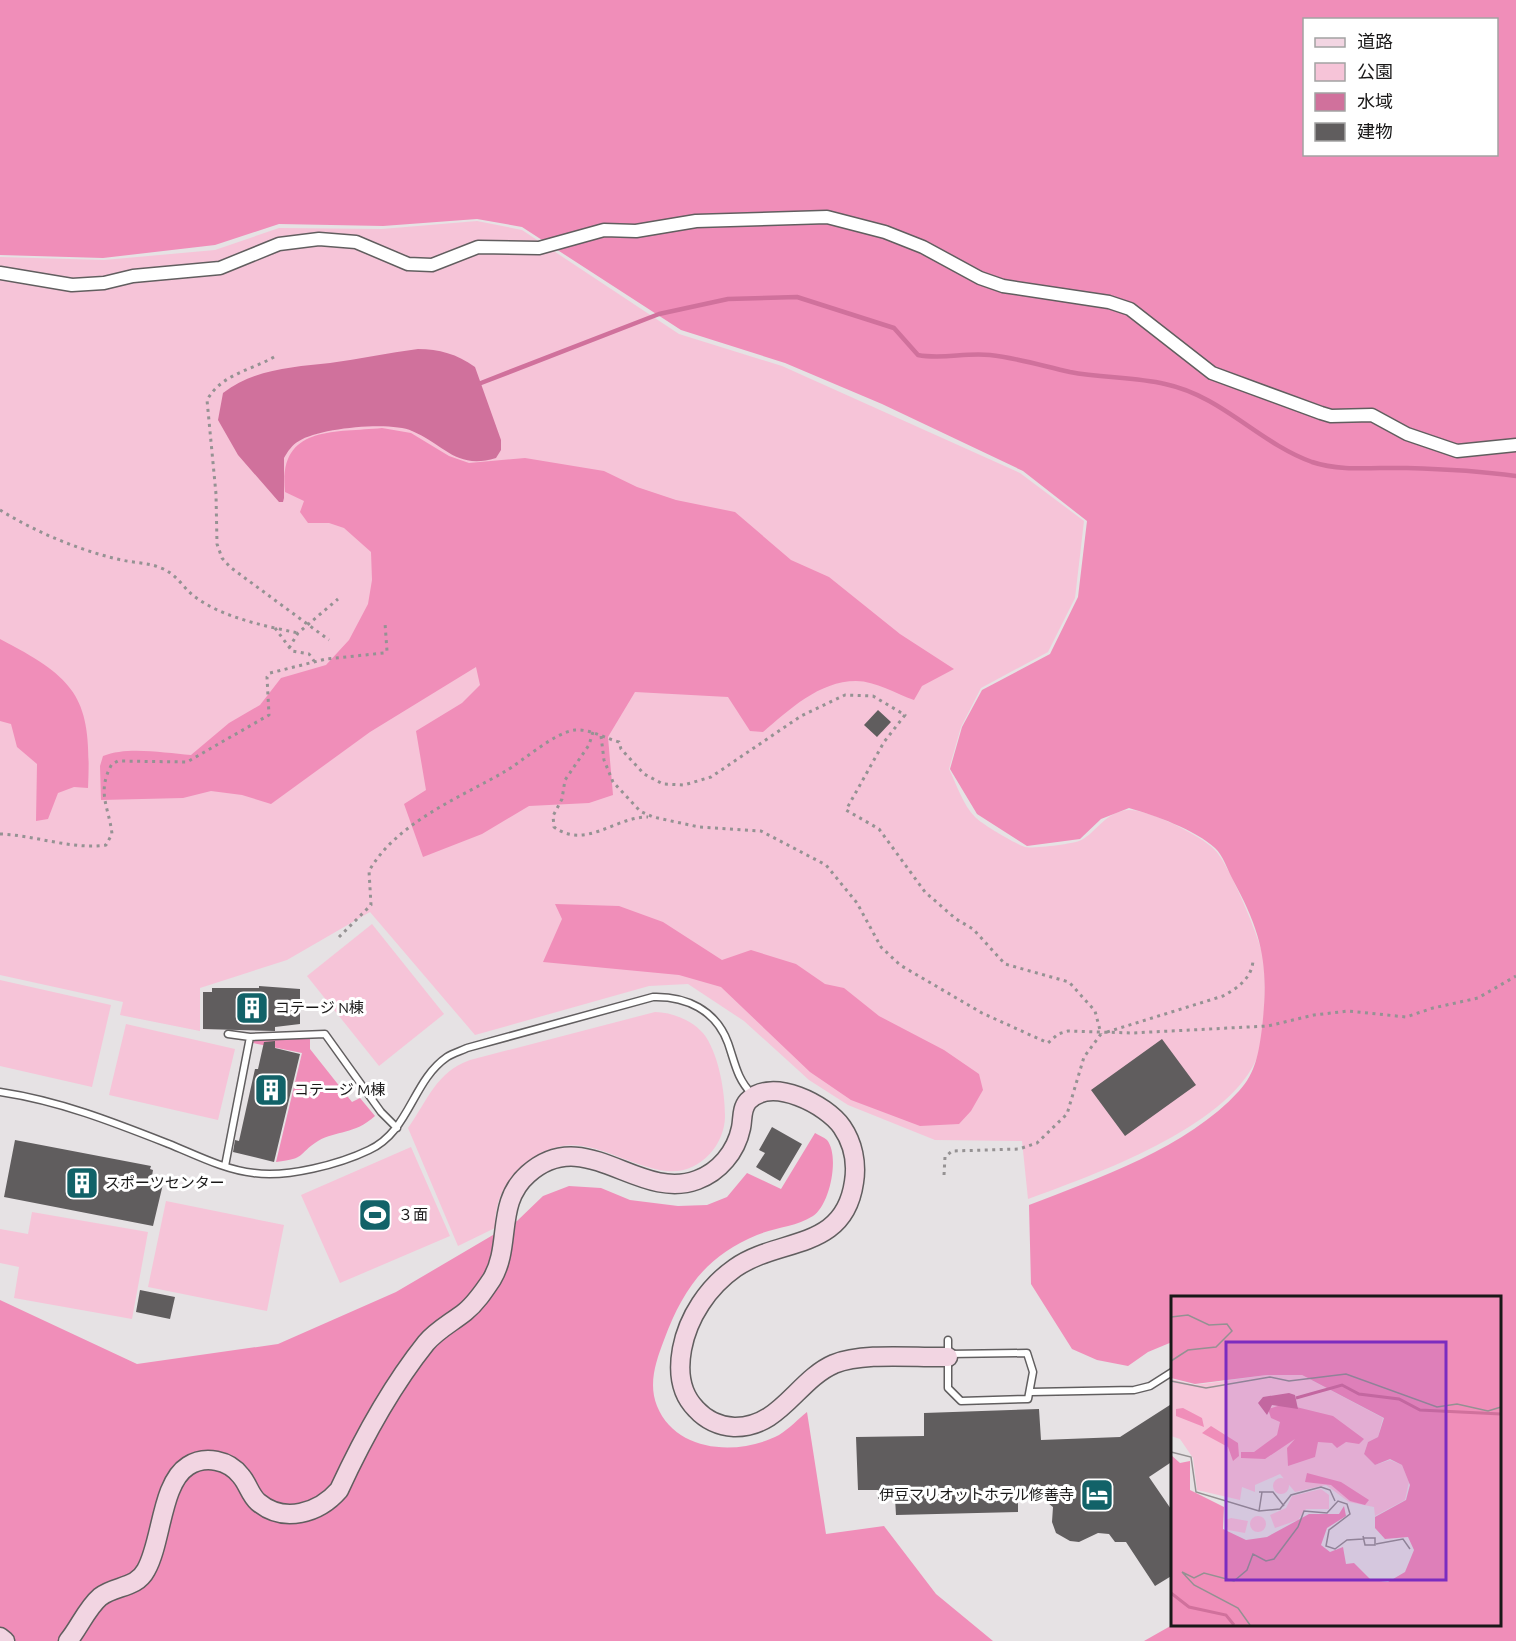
<svg xmlns="http://www.w3.org/2000/svg" width="1516" height="1641" viewBox="0 0 1516 1641" font-family="Ubuntu,'Noto Sans JP',sans-serif">
<style>
.green{fill:#f6c4d8}
.forest{fill:#f08eb9;fill-rule:evenodd}
.water{fill:#d0719c}
.lines{fill:none;stroke-linecap:round;stroke-linejoin:round}
.stream{stroke:#d0719c;stroke-width:4.5}
.building{fill:#605d5e}
.lane-casing{stroke:#615e5f;stroke-width:9}
.street-casing{stroke:#615e5f;stroke-width:15}
.secondary-casing{stroke:#615e5f;stroke-width:21}
.path{stroke:#959293;stroke-width:3;stroke-dasharray:3 4.5;stroke-linecap:butt}
.lane{stroke:#fff;stroke-width:6}
.street{stroke:#fff;stroke-width:12}
.secondary{stroke:#f2d5e2;stroke-width:18}
.labels{text-anchor:middle;stroke-width:6;stroke-linejoin:round;paint-order:stroke}
.poi-label{font-size:15px;fill:#191818;stroke:#fff;text-anchor:start}
.inset-river{fill:none;stroke:#d0719c;stroke-width:3}
.inset-road{fill:none;stroke:#949192;stroke-width:1.5}
.view{fill:#7b2cbf;fill-opacity:0.15;stroke:#7b2cbf;stroke-width:3}
.inset-edge{fill:none;stroke:#191818;stroke-width:3}
</style>
<rect width="100%" height="100%" fill="#e6e2e4"/>
<!-- green -->
<path class="green" d="M477,221L522,230L679,334L782,366L1020,473L1084,521L1075,598L1048,652L981,688L961,727L949,769C956,783 963,805 975,817C983,825 1014,843 1025,847C1031,849 1072,844 1079,841C1095,835 1104,812 1128,810C1148,809 1200,835 1214,849C1228,862 1257,932 1262,952C1267,974 1265,1039 1256,1060C1226,1128 1094,1175 1028,1199L1022,1141L935,1140L848,1105L809,1080L744,1021L688,984L649,986L475,1035L370,912L287,960L200,988V1031L120,1015L123,1002L0,975V257L104,260L215,250L279,228L382,229Z
M372,924L444,1014L379,1066L307,976Z
M0,980L111,1005L92,1087L0,1066Z
M655,1012C673,1012 696,1022 706,1037C719,1057 725,1092 725,1116C725,1146 698,1175 666,1171C611,1163 575,1119 521,1168C502,1185 495,1203 495,1228L458,1246L408,1128C428,1100 436,1072 470,1060Z
M126,1024L235,1049L218,1120L109,1095Z
M411,1147L450,1236L340,1283L301,1195Z
M166,1201L284,1225L267,1311L148,1287Z
M32,1212L148,1232L132,1319L14,1298L19,1267L0,1263V1229L28,1234Z"/>
<!-- forest -->
<path class="forest" d="M0,0H1516V1641H1144L1174,1624H1500V1298H1172V1342L1148,1352L1128,1366L1097,1360L1072,1349L1031,1284L1029,1205C1099,1178 1187,1148 1239,1091C1256,1073 1259,1051 1262,1028C1269,966 1263,935 1233,880C1228,871 1223,855 1215,848C1196,830 1154,815 1129,808L1101,819L1080,839L1027,846L977,814L950,769L962,727L982,690L1050,654L1078,597L1087,521L1023,471L882,404L785,363L681,330L522,227L477,219L383,226L279,224L215,245L103,258L0,255ZM1304,20H1496V154H1304Z
M382,428L411,433L449,456L469,463L525,458L604,471L637,487L676,500L735,512L791,560L829,577L900,634L954,669L922,686L914,700C896,694 876,681 856,681C819,681 789,710 763,732L750,731L728,697L635,692L608,737L613,795L589,803L529,806L482,834L423,857L404,804L426,790L416,731L462,703L480,685L476,667L370,732L271,804L242,795L211,791L183,798L101,800L100,766L103,756C128,746 164,753 191,755L229,723L260,705L281,678L326,665L349,640L368,604L372,580L371,552L344,528L329,523H308L300,512L304,501L285,492C278,425 333,433 382,428Z
M0,639C79,680 92,699 88,788L74,787L58,793L48,819L36,821L37,764L17,747L11,724L0,721Z
M555,904L619,906L663,922L722,960L751,950L796,964L825,984L844,988L879,1016L944,1050L979,1074L983,1090L971,1111L959,1124L920,1126L851,1100L810,1072L721,987L679,975L543,962L562,919Z
M310,1038V1049L352,1102L360,1098L375,1116C354,1135 337,1130 318,1141C296,1155 308,1158 276,1162L302,1053L253,1043L254,1039Z
M815,1133C818,1135 824,1137 827,1140C840,1156 830,1205 813,1216C796,1227 776,1227 757,1235C706,1256 683,1289 664,1340C656,1361 648,1384 657,1406C676,1453 739,1456 779,1435C789,1429 798,1419 807,1412L826,1534L884,1526L936,1594L993,1641H0V1300L137,1364L278,1344L396,1292L517,1221L543,1196L569,1186L601,1188L630,1200L678,1206L707,1205L727,1197L747,1173L781,1189Z"/>
<!-- water -->
<path class="water" d="M418,349C439,349 457,354 475,367L501,440V450L496,458C456,470 445,445 412,431C391,421 319,428 299,441C292,445 288,451 284,458V498L283,502H279L238,455L218,420L223,393C254,369 293,367 330,363C359,359 388,353 418,349Z"/>
<g class="lines">
<!-- stream -->
<path class="stream" d="M481,383L659,314L728,299L797,297L894,328L918,355C943,360 965,352 990,355C1017,358 1043,366 1070,372C1101,378 1134,377 1165,384C1222,396 1259,443 1312,462C1342,472 1376,467 1407,468C1444,469 1480,471 1516,476"/>
</g>
<!-- building -->
<path class="building" d="M878,710L891,722L877,737L864,725Z
M259,986L300,989V1024L275,1027V1031L203,1029V992H212V988H259Z
M1162,1039L1196,1085L1125,1136L1091,1090Z
M275,1041V1048L300,1054L274,1162L233,1152L235,1140L239,1141L255,1069H258L264,1042Z
M772,1127L802,1144L780,1181L756,1167L765,1153L759,1150Z
M15,1140L151,1166L150,1169L153,1170L151,1182L163,1184L153,1226L4,1197Z
M140,1290L175,1297L170,1319L136,1312Z
M1173,1403V1461L1149,1477L1173,1512V1575L1155,1586L1126,1542H1115L1109,1534L1098,1533L1079,1542L1070,1541L1056,1533L1052,1522L1053,1507L1044,1500L1018,1501V1512L896,1515L895,1498L878,1499V1490H858L856,1437L924,1436V1413L1039,1409L1041,1440L1120,1437Z"/>
<g class="lines">
<defs>
<path id="lane" d="M228,1034L250,1037L325,1034L381,1112L397,1128
M0,1092C60,1101 113,1122 169,1144C196,1155 225,1170 254,1173C287,1178 340,1164 369,1150C410,1131 412,1081 447,1057C453,1053 461,1051 467,1048L653,997C686,996 716,1010 728,1043C735,1063 737,1079 752,1094
M225,1166L250,1037
M948,1340V1388L961,1401L1028,1399L1033,1372L1027,1353L948,1354
M1031,1392L1134,1390L1150,1386L1172,1372"/>
<path id="street" d="M0,273L72,285L104,283L133,276L220,268L279,244L319,239L356,242L408,264L432,265L478,247L539,248L604,230L636,231L696,221L827,217L885,232L923,247L980,278L1003,286L1109,302L1130,309L1212,373L1321,413L1331,416L1372,415L1407,434L1457,451L1516,445"/>
<path id="secondary" d="M0,1637L5,1641
M68,1641C79,1628 87,1608 100,1597C115,1585 136,1589 146,1570C162,1542 161,1483 188,1466C205,1455 229,1460 241,1476C248,1484 250,1495 258,1502C284,1524 319,1513 339,1490C363,1438 390,1388 426,1343C437,1330 451,1323 465,1312C476,1303 484,1291 492,1279C512,1245 495,1203 528,1174C585,1123 638,1202 697,1180C719,1172 736,1152 741,1128C743,1119 741,1109 748,1101C772,1076 827,1105 842,1127C853,1143 857,1163 854,1182C844,1252 779,1237 735,1268C708,1287 688,1317 682,1349C678,1371 680,1393 696,1409C706,1420 719,1426 734,1427C780,1428 797,1380 834,1364C864,1352 915,1358 948,1357"/>
</defs>
<!-- lane casing -->
<use href="#lane" class="lane-casing"/>
<!-- street casing -->
<use href="#street" class="street-casing"/>
<!-- secondary casing -->
<use href="#secondary" class="secondary-casing"/>
<!-- path -->
<path class="path" d="M274,357C249,371 222,374 207,400L216,494L217,544L222,558L230,567L329,640
M0,510C36,532 76,549 117,559C132,563 147,562 161,568C177,574 183,588 195,597C224,618 265,626 298,633
M275,628L292,651L309,654L314,661
M289,648L298,633L338,599
M593,732L589,745L565,780L562,799L553,816L554,827C586,850 614,817 648,817
M601,736L604,760L613,782L640,811L653,817L699,827L761,831L826,865L857,903L881,947L900,965L982,1013L1048,1043L1058,1034L1068,1031L1132,1033L1268,1026L1314,1015L1348,1011L1406,1017L1433,1008L1478,998L1516,976
M0,834C35,835 71,850 106,845L112,834C109,807 96,792 112,764L118,761L187,762L269,715L267,677L270,673L326,659L384,653L387,651L385,623
M339,937L371,905L369,871C396,823 459,798 504,772C523,761 555,732 575,730C591,729 604,738 619,742L621,749L644,774L663,784L684,785L711,777L801,716L845,695L873,696L905,715L884,742L846,810L879,829L925,892L956,919L973,929L1005,964L1069,982L1095,1011L1101,1034
M1107,1032L1223,996C1238,988 1253,977 1253,959
M944,1175L945,1157L952,1151L1019,1149L1037,1143L1067,1114L1084,1057L1101,1034"/>
<!-- lane -->
<use href="#lane" class="lane"/>
<!-- street -->
<use href="#street" class="street"/>
<!-- secondary -->
<use href="#secondary" class="secondary"/>
</g>
<!-- icons -->
<defs>
<symbol id="building-square" viewBox="-11 -11 22 22"><rect x="-9" y="-9" width="18" height="18" rx="4" fill="#126268" stroke="#fff"/><path d="M-4-6H4V6H1V3H-1V6H-4ZM-2.5-4.3h1.7v1.8h-1.7ZM.8-4.3h1.7v1.8H.8ZM-2.5-1h1.7V.8h-1.7ZM.8-1h1.7V.8H.8Z" fill="#fff"/></symbol>
<symbol id="stadium-square" viewBox="-11 -11 22 22"><rect x="-9" y="-9" width="18" height="18" rx="4" fill="#126268" stroke="#fff"/><path d="M0-5a6.5 5 0 1 0 0 10a6.5 5 0 1 0 0-10ZM-3.5-1.8h7v3.6h-7Z" fill="#fff"/></symbol>
<symbol id="hotel-square" viewBox="-11 -11 22 22"><rect x="-9" y="-9" width="18" height="18" rx="4" fill="#126268" stroke="#fff"/><path d="M-6-4.5h1.5V1H6V5H4.5V3h-9V5H-6ZM-4 0a1.8 1.8 0 1 1 3.6 0ZM.5 0V-2.5h3Q6-2.5 6 0Z" fill="#fff"/></symbol>
</defs>
<g fill-rule="evenodd">
<use href="#building-square" x="233" y="989" width="38" height="38"/>
<use href="#building-square" x="252" y="1071" width="38" height="38"/>
<use href="#building-square" x="63" y="1164" width="38" height="38"/>
<use href="#stadium-square" x="356" y="1196" width="38" height="38"/>
<use href="#hotel-square" x="1078" y="1476" width="38" height="38"/>
</g>
<g class="labels">
<!-- poi labels -->
<g class="poi-label">
<text x="275" y="1013">コテージ N棟</text>
<text x="294" y="1095">コテージ M棟</text>
<text x="105" y="1188">スポーツセンター</text>
<text x="398" y="1220">３面</text>
<text x="1074" y="1500" text-anchor="end">伊豆マリオットホテル修善寺</text>
</g>
</g>
<!-- overview -->
<g transform="translate(1171 1296)">
<rect width="330" height="330" fill="#e6e2e4"/>
<path d="M96,79H131L212,122L207,141L197,146L193,158L204,169L219,164L231,169L238,186L234,204L204,220L203,211L178,206L155,189L124,196L109,178L84,189V196L71,191L69,204L26,194L22,162L9,143L0,140V83L24,89ZM102 190a8 8 0 1 1 16 0a8 8 0 1 1-16 0ZM150,193L158,199V213H135L127,224L104,232L99,219L115,212L121,200ZM79 228a8 8 0 1 1 16 0a8 8 0 1 1-16 0ZM60,222L77,225L74,237L57,234L54,224Z" fill="#f6c4d8"/>
<path d="M0,1H330V329H0V159L9,167L19,165V194L53,211L52,233L75,244L96,241L138,218H168L173,210L175,220L156,232L150,249L159,256L172,251L175,268L183,267L200,284L217,286L234,276L243,254L237,241L214,243L204,232V221L235,204L239,189L231,169L219,163L204,169L193,158L197,146L207,141L213,122L131,79H96L24,88L0,82ZM113,108L162,120L193,143L188,148L175,146L166,152L161,147L147,146L144,161L117,170L116,152L124,143L94,163L70,162V156H83L106,139L109,126L100,122L97,113ZM12,112L31,122L33,131L5,120V113ZM40,130L67,147L68,160L62,165L57,151L31,137ZM136,177L170,186L198,204L194,209L179,205L160,189L134,186Z" fill="#f08eb9"/>
<path d="M118,97L124,99L127,113L101,109L96,119L87,107L92,101Z" fill="#d0719c"/>
<path class="inset-river" d="M125,102L171,89L188,98L228,103L249,114L330,118M0,297L18,311L55,319L63,329"/>
<path class="inset-road" d="M0,21L17,19L38,29L56,28L61,35L45,51L17,54L0,65M0,85L35,92L99,81L118,85L175,78L266,111L286,108L317,115L330,111M0,156L20,161L25,196L88,215L109,213L120,199L150,191L159,194L164,205M88,196H102L113,210M88,215L91,196M192,240L194,249H204V242H193M205,248L232,243L239,253M79,329L67,312L23,289L11,276L23,282L33,277L63,285L76,274L82,258L95,265L103,263L127,231L133,215L156,217L167,205L176,208L179,218L158,234L155,250L164,253L176,244L192,243"/>
<path class="view" d="M55,46H275V284H55Z"/>
<rect width="330" height="330" class="inset-edge"/>
</g>
<!-- legend -->
<rect x="1303" y="18" width="195" height="138" fill="#ffffff" stroke="#a3a3a3" stroke-width="1.5"/>
<rect x="1315" y="38" width="30" height="9" fill="#f2d5e2" stroke="#a3a3a3" stroke-width="1.5"/>
<text x="1357" y="48" font-size="18" fill="#191818">道路</text>
<rect x="1315" y="63" width="30" height="18" fill="#f6c4d8" stroke="#a3a3a3" stroke-width="1.5"/>
<text x="1357" y="78" font-size="18" fill="#191818">公園</text>
<rect x="1315" y="93" width="30" height="18" fill="#d0719c" stroke="#a3a3a3" stroke-width="1.5"/>
<text x="1357" y="108" font-size="18" fill="#191818">水域</text>
<rect x="1315" y="123" width="30" height="18" fill="#605d5e" stroke="#a3a3a3" stroke-width="1.5"/>
<text x="1357" y="138" font-size="18" fill="#191818">建物</text>
</svg>
